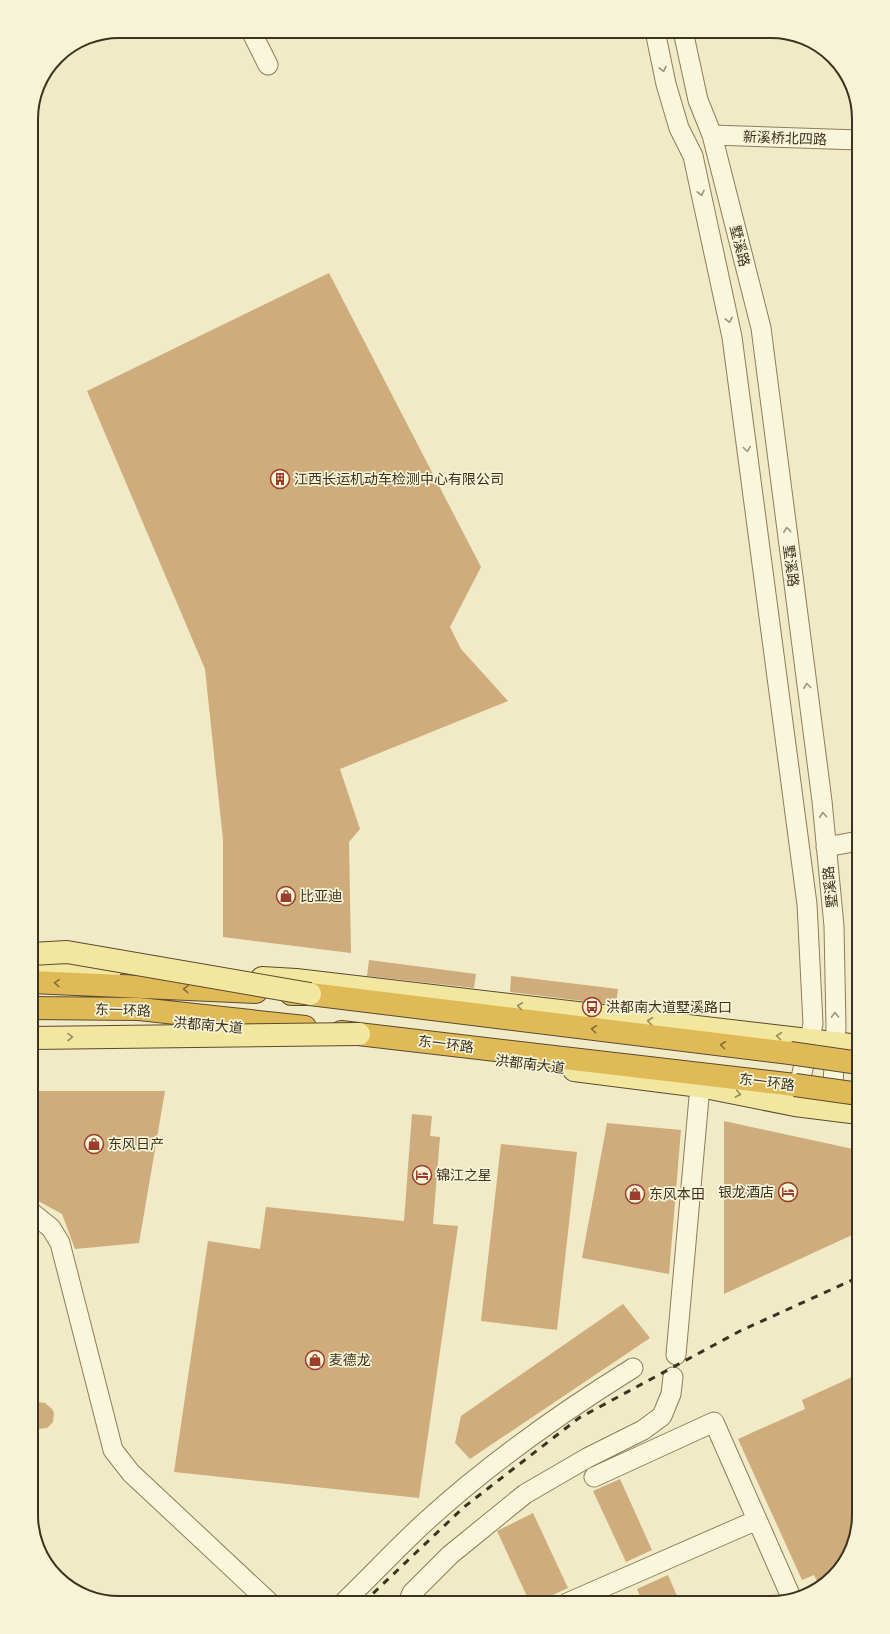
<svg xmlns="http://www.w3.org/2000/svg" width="890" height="1634" viewBox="0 0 890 1634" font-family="Spectral,'Noto Sans SC',serif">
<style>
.building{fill:#ceac7c}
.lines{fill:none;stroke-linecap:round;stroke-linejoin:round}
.minor-casing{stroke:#8c7d5c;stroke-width:21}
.major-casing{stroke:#5a4a30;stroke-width:24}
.highway-casing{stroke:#5a4a30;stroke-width:24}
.minor{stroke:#faf6db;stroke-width:19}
.major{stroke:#f3e69f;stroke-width:22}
.highway{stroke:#dfba57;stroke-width:22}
.rail{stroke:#3c3220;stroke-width:3;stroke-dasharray:7 7;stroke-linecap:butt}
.major-bridge-casing{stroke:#5a4a30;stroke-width:24;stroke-linecap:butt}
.highway-bridge-casing{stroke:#5a4a30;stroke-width:24;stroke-linecap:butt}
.major-bridge{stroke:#f3e69f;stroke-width:22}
.highway-bridge{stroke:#dfba57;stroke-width:22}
.oneway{stroke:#9b947e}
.oneway2{stroke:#856f39}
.oneway3{stroke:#988c60}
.labels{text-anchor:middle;stroke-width:3.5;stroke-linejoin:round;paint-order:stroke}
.street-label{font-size:14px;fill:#3c3220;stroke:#f7f3d7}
.poi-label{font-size:14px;fill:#3c3220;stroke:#f7f3d7;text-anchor:start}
.rim{fill:none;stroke:#3c3220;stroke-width:2}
</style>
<rect width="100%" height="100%" fill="#f0eac7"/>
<!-- building -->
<path class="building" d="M329,273L481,567L450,627L461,649L508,701L340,769L360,829L349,842L351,953L223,937V840L205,669L87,391Z
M369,960L476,974L474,988L367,976Z
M511,976L618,989L616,1005L510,992Z
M31,1091H165L139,1243L75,1249L62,1214L31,1197Z
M412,1114L432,1116L430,1136L440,1137L433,1224L458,1226L419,1498L174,1472L208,1241L260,1249L266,1207L404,1221Z
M724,1121L853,1149L852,1235L724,1294Z
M607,1123L681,1130L669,1274L582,1258Z
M501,1144L577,1152L557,1330L481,1321Z
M623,1304L650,1338L470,1459L455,1443L461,1416Z
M859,1374V1515L844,1564L819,1585L814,1575L802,1580L738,1439L805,1409L802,1400Z
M31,1401L45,1403L52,1409L54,1413L53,1422L47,1428L38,1429L31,1426Z
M620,1479L652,1550L626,1562L593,1491Z
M533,1513L568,1588L535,1603H530L497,1531Z
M668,1575L680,1603H643L637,1589Z"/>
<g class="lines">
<defs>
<path id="minor" d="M251,31L268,65
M655,31L666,84L679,128L693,156L732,337L807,904L813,1024L796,1100
M683,31L698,100L712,135L761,328L822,801L834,926L836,1027L832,1104
M712,135L859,140
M826,847L859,841
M31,1212L51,1228L60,1243L113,1450L131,1473L270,1603
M676,1355L700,1086
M594,1477L714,1422L792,1599
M343,1603C370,1577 396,1549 423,1524C487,1465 559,1414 633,1368
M408,1603L412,1593L450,1555L525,1494L587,1458L643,1430L662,1416L671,1394L673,1377
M567,1603L757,1520"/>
<path id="major" d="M31,965L112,967
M262,978L296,980L859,1046
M574,1070L700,1086L795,1105L859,1113"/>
<path id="highway" d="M31,982L256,992
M291,994H310L790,1053
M31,1008L139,1009L305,1027
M341,1032L795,1085"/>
</defs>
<!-- minor casing -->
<use href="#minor" class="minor-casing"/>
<!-- major casing -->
<use href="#major" class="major-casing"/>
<!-- highway casing -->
<use href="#highway" class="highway-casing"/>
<!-- minor -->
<use href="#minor" class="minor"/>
<!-- major -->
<use href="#major" class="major"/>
<!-- highway -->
<use href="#highway" class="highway"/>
<!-- rail -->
<path class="rail" d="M363,1603L464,1507L579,1418L740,1331L859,1277"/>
<defs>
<path id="major-bridge" d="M31,954L67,952L310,994
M31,1038L359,1034"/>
<path id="highway-bridge" d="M790,1053L859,1063
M795,1085L859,1094"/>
</defs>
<!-- major-bridge casing -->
<use href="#major-bridge" class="major-bridge-casing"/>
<!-- highway-bridge casing -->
<use href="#highway-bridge" class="highway-bridge-casing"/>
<!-- major-bridge -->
<use href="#major-bridge" class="major-bridge"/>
<!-- highway-bridge -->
<use href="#highway-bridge" class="highway-bridge"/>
</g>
<!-- one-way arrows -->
<defs><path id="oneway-chevron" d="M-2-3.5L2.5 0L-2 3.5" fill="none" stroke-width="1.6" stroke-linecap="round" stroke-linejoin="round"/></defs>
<g class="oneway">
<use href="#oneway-chevron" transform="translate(663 69) rotate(78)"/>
<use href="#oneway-chevron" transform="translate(701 193) rotate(78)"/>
<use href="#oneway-chevron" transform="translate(729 320) rotate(78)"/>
<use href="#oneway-chevron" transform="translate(747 449) rotate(82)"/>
<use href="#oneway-chevron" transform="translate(787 530) rotate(-97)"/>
<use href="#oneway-chevron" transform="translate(807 686) rotate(-97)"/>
<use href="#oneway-chevron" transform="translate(823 815) rotate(-95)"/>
<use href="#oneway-chevron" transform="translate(835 1015) rotate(-91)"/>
</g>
<g class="oneway2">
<use href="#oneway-chevron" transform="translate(57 983) rotate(-177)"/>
<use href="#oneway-chevron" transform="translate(186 989) rotate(-177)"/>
<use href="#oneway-chevron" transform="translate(594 1029) rotate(-173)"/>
<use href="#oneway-chevron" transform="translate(723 1045) rotate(-173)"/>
</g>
<g class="oneway3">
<use href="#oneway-chevron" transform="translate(520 1006) rotate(-173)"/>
<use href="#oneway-chevron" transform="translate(650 1021) rotate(-173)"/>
<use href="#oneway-chevron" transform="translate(779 1036) rotate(-173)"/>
<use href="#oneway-chevron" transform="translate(70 1037) rotate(-1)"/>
<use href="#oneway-chevron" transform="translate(738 1094) rotate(11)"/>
</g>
<!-- icons -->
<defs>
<symbol id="building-ring" viewBox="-11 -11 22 22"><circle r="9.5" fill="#f7f3d7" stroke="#9c3c2a" stroke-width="1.5"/><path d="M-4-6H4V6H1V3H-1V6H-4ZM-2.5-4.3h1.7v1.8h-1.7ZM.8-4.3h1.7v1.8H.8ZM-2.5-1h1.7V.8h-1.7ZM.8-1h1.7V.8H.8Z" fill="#9c3c2a"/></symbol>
<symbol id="shop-ring" viewBox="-11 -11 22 22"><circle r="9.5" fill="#f7f3d7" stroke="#9c3c2a" stroke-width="1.5"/><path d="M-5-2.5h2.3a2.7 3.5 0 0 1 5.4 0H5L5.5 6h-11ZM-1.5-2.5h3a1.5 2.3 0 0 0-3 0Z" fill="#9c3c2a"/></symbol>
<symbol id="bus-ring" viewBox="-11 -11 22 22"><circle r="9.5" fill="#f7f3d7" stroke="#9c3c2a" stroke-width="1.5"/><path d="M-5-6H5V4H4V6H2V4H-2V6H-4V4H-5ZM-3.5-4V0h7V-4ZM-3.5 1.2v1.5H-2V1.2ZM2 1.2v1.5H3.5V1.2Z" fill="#9c3c2a"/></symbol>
<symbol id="hotel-ring" viewBox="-11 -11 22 22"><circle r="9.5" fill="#f7f3d7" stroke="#9c3c2a" stroke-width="1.5"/><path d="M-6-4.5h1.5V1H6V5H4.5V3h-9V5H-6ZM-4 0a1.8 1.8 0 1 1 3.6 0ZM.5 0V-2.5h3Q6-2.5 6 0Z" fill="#9c3c2a"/></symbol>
</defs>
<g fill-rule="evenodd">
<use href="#building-ring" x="269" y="468" width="22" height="22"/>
<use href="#shop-ring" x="275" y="885" width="22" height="22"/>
<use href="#bus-ring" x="581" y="996" width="22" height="22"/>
<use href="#shop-ring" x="83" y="1133" width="22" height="22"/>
<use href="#hotel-ring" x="411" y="1164" width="22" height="22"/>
<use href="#hotel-ring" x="777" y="1181" width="22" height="22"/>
<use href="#shop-ring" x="624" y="1183" width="22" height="22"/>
<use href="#shop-ring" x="304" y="1349" width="22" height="22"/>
</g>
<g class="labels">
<!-- street labels -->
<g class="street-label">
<text transform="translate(785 138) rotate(2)" y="5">新溪桥北四路</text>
<text transform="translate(740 246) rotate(76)" y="5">墅溪路</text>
<text transform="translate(791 566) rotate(83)" y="5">墅溪路</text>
<text transform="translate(830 887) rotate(-96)" y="5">墅溪路</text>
<text transform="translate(123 1010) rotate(2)" y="5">东一环路</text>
<text transform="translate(208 1025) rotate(5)" y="5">洪都南大道</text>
<text transform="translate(446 1044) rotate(7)" y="5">东一环路</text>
<text transform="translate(530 1064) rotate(7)" y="5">洪都南大道</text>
<text transform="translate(767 1082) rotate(7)" y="5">东一环路</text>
</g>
<!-- poi labels -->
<g class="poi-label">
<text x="294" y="484">江西长运机动车检测中心有限公司</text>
<text x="300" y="901">比亚迪</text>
<text x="606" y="1012">洪都南大道墅溪路口</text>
<text x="108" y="1149">东风日产</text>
<text x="436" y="1180">锦江之星</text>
<text x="774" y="1197" text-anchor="end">银龙酒店</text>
<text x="649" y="1199">东风本田</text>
<text x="329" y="1365">麦德龙</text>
</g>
</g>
<!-- crop -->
<path d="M0 0H890V1634H0ZM119 38H771A81 81 0 0 1 852 119V1515A81 81 0 0 1 771 1596H119A81 81 0 0 1 38 1515V119A81 81 0 0 1 119 38Z" fill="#f7f3d7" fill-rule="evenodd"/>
<path class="rim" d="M119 38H771A81 81 0 0 1 852 119V1515A81 81 0 0 1 771 1596H119A81 81 0 0 1 38 1515V119A81 81 0 0 1 119 38Z"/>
</svg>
